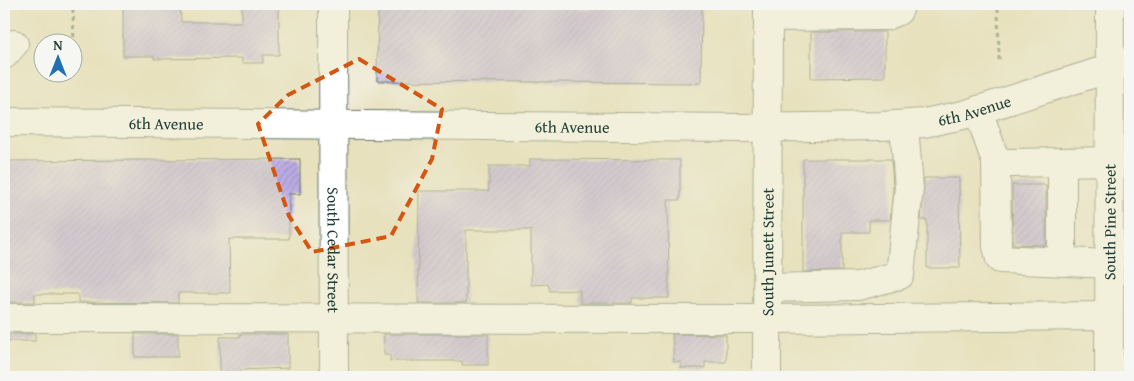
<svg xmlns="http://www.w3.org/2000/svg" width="1134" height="381" viewBox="0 0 1134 381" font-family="'Gentium Book Plus',serif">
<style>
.building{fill:url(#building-hatch)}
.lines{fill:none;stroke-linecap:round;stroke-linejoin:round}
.minor-casing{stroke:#657664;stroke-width:30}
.major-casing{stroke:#657664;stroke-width:30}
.path{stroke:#657664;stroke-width:3;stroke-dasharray:4 4;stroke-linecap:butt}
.minor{stroke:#fff;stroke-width:28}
.major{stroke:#fff;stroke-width:28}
.marked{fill:none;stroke:#d45610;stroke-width:4;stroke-dasharray:10 6;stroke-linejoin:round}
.labels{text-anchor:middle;stroke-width:5;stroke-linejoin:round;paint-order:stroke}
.street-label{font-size:16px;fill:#1f3d34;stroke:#f6f6f2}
</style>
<defs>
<pattern id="building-hatch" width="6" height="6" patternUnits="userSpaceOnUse" patternTransform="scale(1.25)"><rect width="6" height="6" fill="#bbace4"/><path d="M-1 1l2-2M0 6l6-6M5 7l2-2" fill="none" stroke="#978dba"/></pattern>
</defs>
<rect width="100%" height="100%" fill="#f6f6f2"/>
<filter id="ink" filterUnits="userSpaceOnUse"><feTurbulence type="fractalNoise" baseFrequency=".02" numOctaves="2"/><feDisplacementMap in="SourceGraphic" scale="10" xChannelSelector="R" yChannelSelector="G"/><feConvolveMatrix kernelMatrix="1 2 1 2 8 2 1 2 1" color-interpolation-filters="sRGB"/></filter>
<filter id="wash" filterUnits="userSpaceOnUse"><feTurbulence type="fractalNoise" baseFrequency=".0096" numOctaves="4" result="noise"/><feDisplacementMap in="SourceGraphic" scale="20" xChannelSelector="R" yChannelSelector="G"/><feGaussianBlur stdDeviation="1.12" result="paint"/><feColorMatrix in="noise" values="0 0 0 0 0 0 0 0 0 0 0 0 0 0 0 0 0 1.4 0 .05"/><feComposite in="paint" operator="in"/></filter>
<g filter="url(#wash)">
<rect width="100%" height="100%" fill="#e8e1be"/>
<g id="blocks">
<!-- building -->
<path class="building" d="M123,4H180L181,22H242V4H279V55H263V63H242V58L154,59V56H123Z
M378,4H579V9L672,8V4H702L701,83L377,81Z
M811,32H885V77L811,78Z
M300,159V194H289V239H229L230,293H178V303L78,302V294H35V302H8V294H4V161Z
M530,159L680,160V200H668L669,298H632V303H580V290L550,291L548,284L531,285V230H466V303H418L419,191H489V166H530Z
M803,159H891L893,188L890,220H869V232H842V271L803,272Z
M924,178H959L960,268H927V220H921Z
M1012,185H1046V245L1013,244Z
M8,334H35V341H8Z
M135,334H178V357H135Z
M240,334H288V368L240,370V377H220V337H240Z
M384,334H488V365H462V361H390V355H384Z
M672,334L726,335V362H705V368H681V362H674Z"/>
</g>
</g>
<g filter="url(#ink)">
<use href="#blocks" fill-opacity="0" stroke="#657664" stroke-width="1"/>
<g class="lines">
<defs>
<g id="minor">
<path id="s1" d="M333,4L334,377"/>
<path d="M768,17L886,16L898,11L901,4"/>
<path d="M4,55L14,44"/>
<path d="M978,110L996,162L997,246L1000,259L1110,264"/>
<path d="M996,162L1011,163L1110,161"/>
<path d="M1062,162V262"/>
<path d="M768,288L858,286L900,275L909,188L904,125"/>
<path d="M4,318L767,319L1109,316"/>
<path id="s2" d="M767,377L768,4"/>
<path id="s3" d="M1109,377L1110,4"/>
</g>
<g id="major">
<path id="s4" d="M4,122L743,128L881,126L924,123L963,115L1130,62"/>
</g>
</defs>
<!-- minor casing -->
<use href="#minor" class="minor-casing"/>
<!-- major casing -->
<use href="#major" class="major-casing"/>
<!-- path -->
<path class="path" d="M998,8L999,62
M73,9L74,44"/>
<!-- minor -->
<use href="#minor" class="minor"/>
<!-- major -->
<use href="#major" class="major"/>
</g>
</g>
<!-- marked area -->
<path d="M0 0H1134V381H0ZM359,59L442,109L432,159L391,236L312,252L289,216L258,124L288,95Z" fill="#e8e1be" fill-opacity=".55" fill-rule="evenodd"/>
<path class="marked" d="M359,59L442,109L432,159L391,236L312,252L289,216L258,124L288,95Z"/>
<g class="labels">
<!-- street labels -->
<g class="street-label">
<text dy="6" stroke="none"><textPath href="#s4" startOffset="972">6th Avenue</textPath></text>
<text dy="6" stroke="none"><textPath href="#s4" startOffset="162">6th Avenue</textPath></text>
<text dy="6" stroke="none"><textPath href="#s4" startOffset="568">6th Avenue</textPath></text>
<text dy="6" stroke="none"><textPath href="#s3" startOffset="155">South Pine Street</textPath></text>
<text dy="6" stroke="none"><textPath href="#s1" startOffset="246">South Cedar Street</textPath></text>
<text dy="6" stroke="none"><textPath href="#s2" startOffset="125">South Junett Street</textPath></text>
</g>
</g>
<!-- margin -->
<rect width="1134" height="381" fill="none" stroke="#f6f6f2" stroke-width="20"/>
<!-- north arrow -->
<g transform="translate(58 58)"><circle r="24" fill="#f6f6f2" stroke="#a0aca6"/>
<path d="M0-4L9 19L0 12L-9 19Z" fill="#1f6fb2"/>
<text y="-8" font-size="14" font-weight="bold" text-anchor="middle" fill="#1f3d34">N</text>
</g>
</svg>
